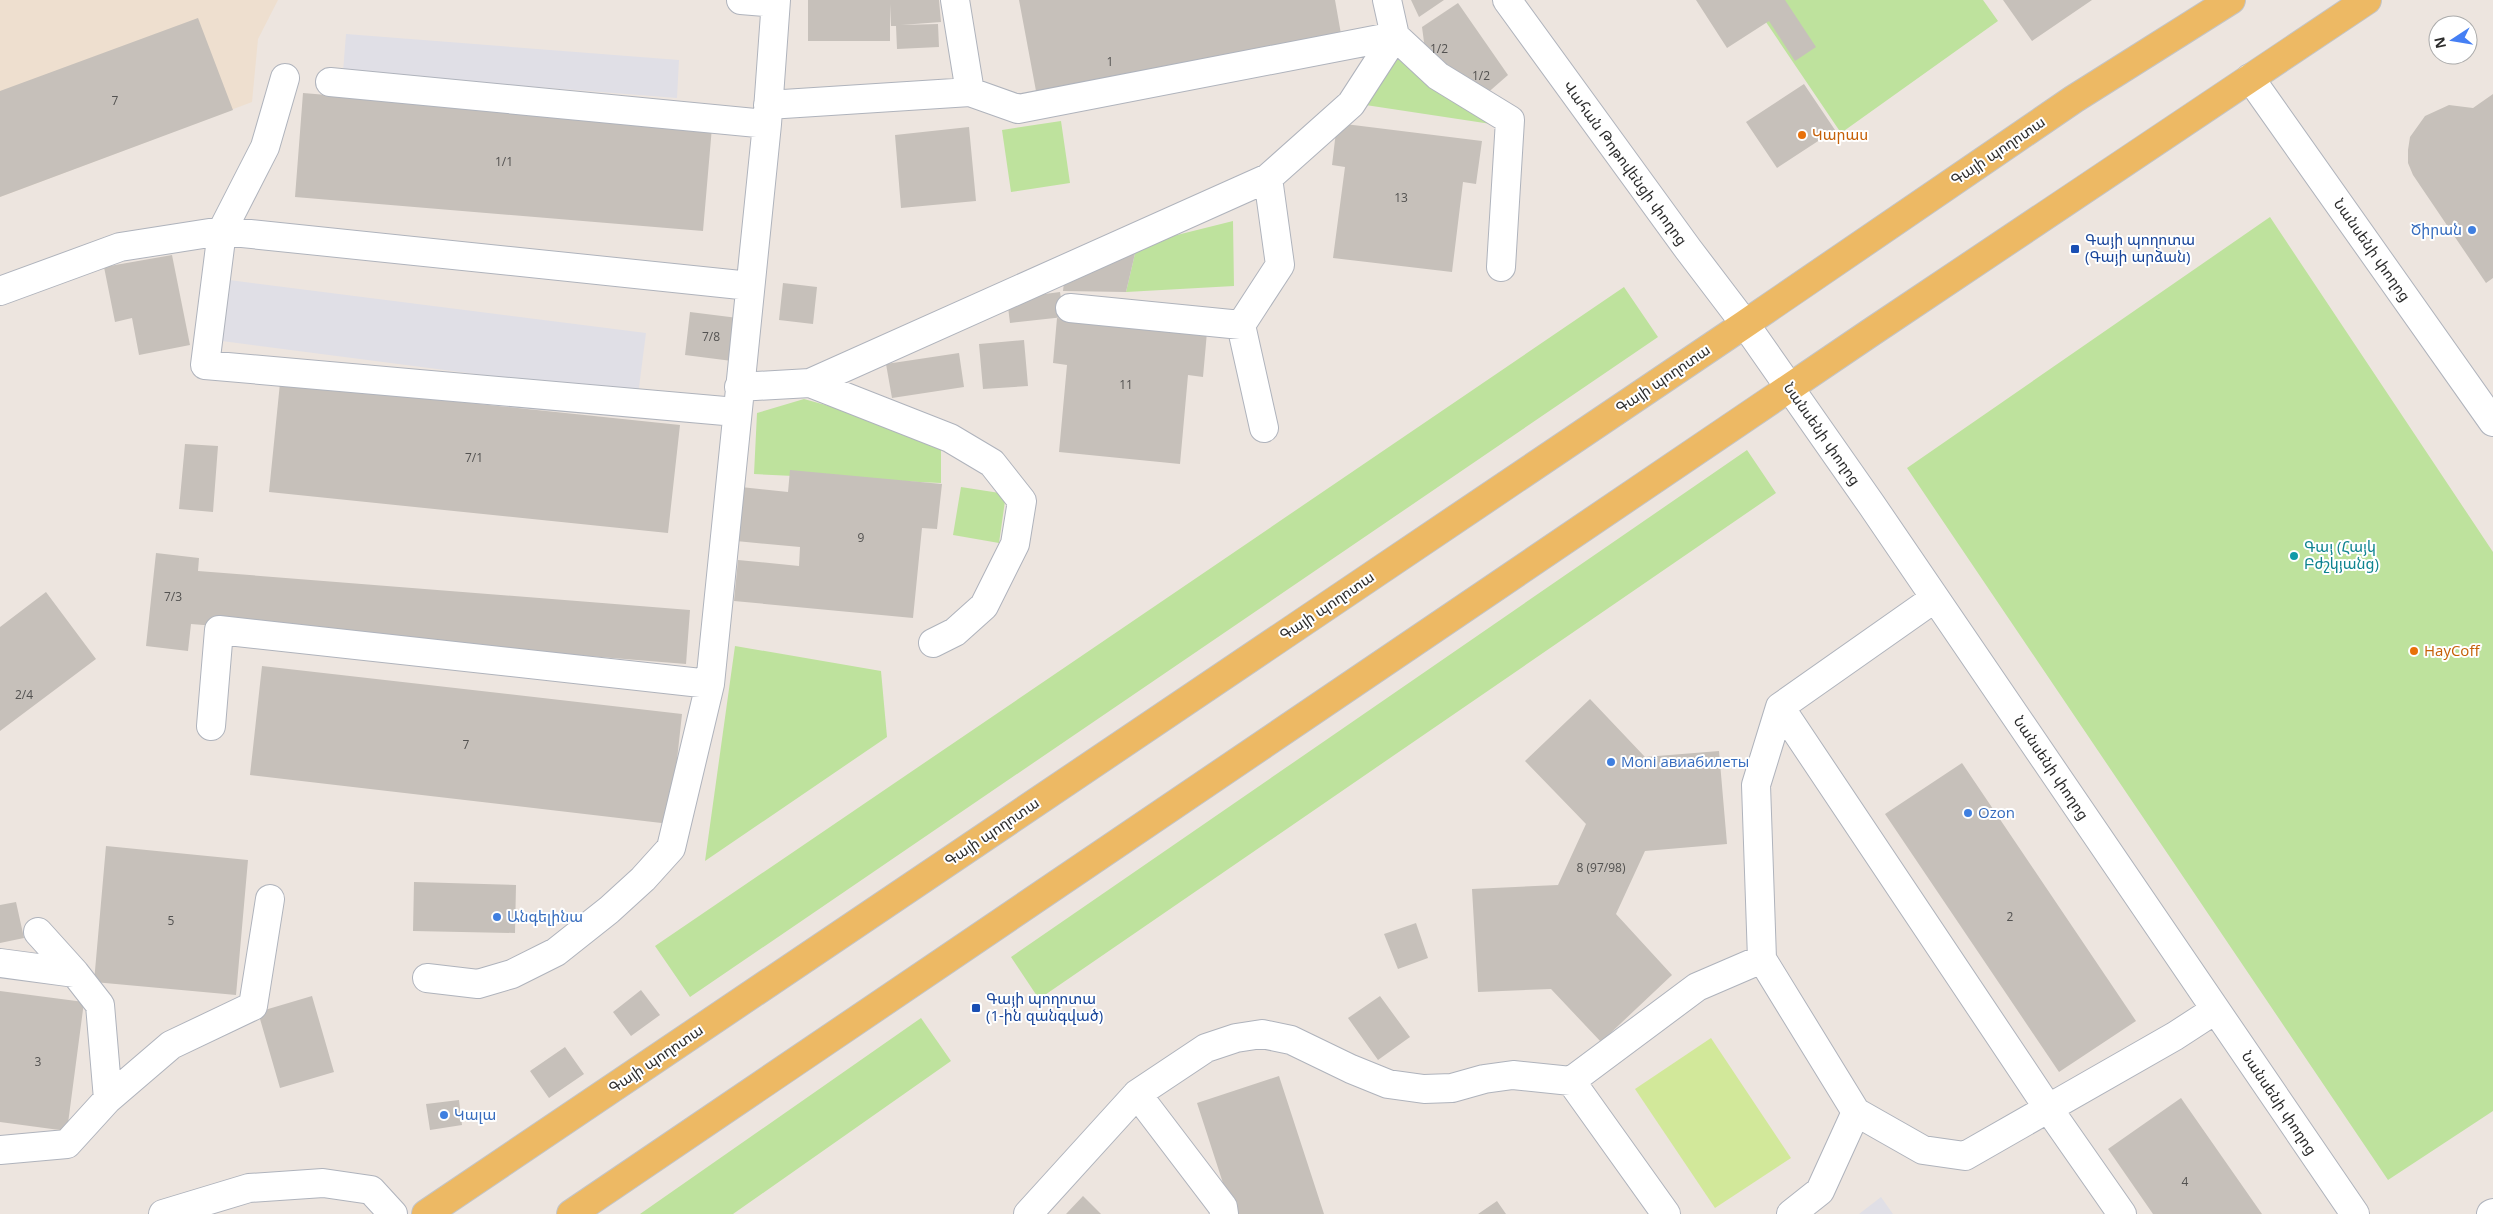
<svg xmlns="http://www.w3.org/2000/svg" width="2493" height="1214" viewBox="0 0 2493 1214" font-family="'Open Sans','Noto Sans Armenian',sans-serif">
<style>
.industrial{fill:#e0dfe6}
.education{fill:#eedfcf}
.green{fill:#bee29d}
.pitch{fill:#d2e89a}
.building{fill:#c6c0ba}
.lines{fill:none;stroke-linecap:round;stroke-linejoin:round}
.minor-casing{stroke:#afb3bc;stroke-width:30}
.major-casing{stroke:#c4c4c4;stroke-width:30}
.minor{stroke:#fff;stroke-width:28}
.major{stroke:#edb964;stroke-width:28}
.food-dot{fill:#e8710a;stroke:#fff;stroke-width:2}
.shop-dot{fill:#3f7fe0;stroke:#fff;stroke-width:2}
.transit-dot{fill:#1a4fb4;stroke:#fff;stroke-width:2}
.culture-dot{fill:#0f9aa8;stroke:#fff;stroke-width:2}
.labels{text-anchor:middle;stroke-width:4;stroke-linejoin:round;paint-order:stroke}
.number-label{font-size:12px;fill:#525150}
.food-label{font-size:15px;fill:#c56008;stroke:#fff;text-anchor:start}
.street-label{font-size:15px;fill:#2c2c2c;stroke:#fff}
.shop-label{font-size:15px;fill:#366cbe;stroke:#fff;text-anchor:start}
.transit-label{font-size:15px;fill:#164399;stroke:#fff;text-anchor:start}
.culture-label{font-size:15px;fill:#0d838f;stroke:#fff;text-anchor:start}
</style>
<rect width="100%" height="100%" fill="#ede5df"/>
<!-- industrial -->
<path class="industrial" d="M346,34L679,60L677,98L343,72Z
M229,280L646,333L638,395L222,341Z
M1881,1197L1893,1214H1859Z"/>
<!-- education -->
<path class="education" d="M0,0H278L258,39L252,102L0,197Z"/>
<!-- green -->
<path class="green" d="M1751,0H1983L1998,21L1841,133Z
M1398,54L1491,124L1359,104Z
M1061,121L1070,183L1011,192L1002,130Z
M2270,217L2493,552V1111L2388,1180L1907,468Z
M1233,221L1234,286L1126,292L1137,245Z
M1624,287L1658,337L690,997L655,946Z
M804,399L854,413L941,443V483L754,474L757,413Z
M1747,450L1776,493L1039,999L1011,957Z
M961,487L1006,494L999,543L953,535Z
M735,646L881,671L887,737L705,861Z
M921,1018L951,1061L733,1214H640Z"/>
<!-- pitch -->
<path class="pitch" d="M1711,1038L1791,1158L1715,1208L1635,1089Z"/>
<!-- building -->
<path class="building" d="M808,0H939L941,22L901,25L938,24L939,47L897,49L896,26H891L890,4V41H808Z
M1019,0H1335L1341,34L1036,91Z
M1411,0H1444L1419,17Z
M1696,0H1785L1816,47L1795,61L1769,21L1727,48Z
M2003,0H2092L2032,41Z
M1458,3L1508,75L1484,96L1426,57L1422,27Z
M198,18L233,110L0,197V91Z
M1804,84L1835,130L1777,168L1746,122Z
M303,93L712,127L703,231L295,197Z
M2493,94V278L2486,283L2413,175L2408,163V150L2410,137L2425,116L2449,105L2473,108Z
M1337,123L1482,141L1476,184L1463,182L1452,272L1333,258L1345,167L1332,165Z
M969,127L976,201L901,208L895,135Z
M1137,245L1126,292L1063,291L1065,273Z
M172,255L190,345L139,355L132,318L115,322L104,267Z
M783,283L817,287L813,324L779,320Z
M1060,292L1064,317L1010,323L1007,299Z
M690,312L738,318L732,361L685,355Z
M1057,318L1207,332L1203,377L1188,375L1180,464L1059,452L1067,365L1053,363Z
M1024,340L1028,386L983,389L979,344Z
M959,353L964,387L892,398L886,364Z
M280,383L680,425L668,533L269,492Z
M185,444L218,446L213,512L179,509Z
M790,470L942,484L937,529L922,528L913,618L734,601L738,560L799,566L800,547L736,541L741,487L788,492Z
M156,553L199,558L198,571L690,610L686,664L191,624L188,651L146,646Z
M46,592L96,659L0,731V627Z
M262,666L682,714L670,824L250,775Z
M1590,699L1645,757L1719,751L1727,844L1645,851L1616,914L1672,975L1601,1042L1551,989L1478,992L1472,889L1558,885L1586,824L1525,761Z
M1962,763L2136,1021L2059,1072L1885,814Z
M106,846L248,860L236,995L94,982Z
M414,882L516,885L515,933L413,931Z
M16,902L24,938L0,943V905Z
M1416,923L1428,958L1398,969L1384,934Z
M641,990L660,1015L631,1036L613,1012Z
M0,991L84,1002L67,1131L0,1122Z
M312,996L334,1072L280,1088L258,1012Z
M1380,996L1410,1037L1378,1060L1348,1018Z
M565,1047L584,1074L549,1098L530,1071Z
M1279,1076L1324,1214H1233L1197,1103Z
M2181,1098L2262,1214H2153L2108,1149Z
M459,1100L462,1125L430,1130L426,1104Z
M1083,1196L1101,1214H1066Z
M1497,1201L1506,1214H1478Z"/>
<g class="lines">
<defs>
<path id="minor" d="M741,0L775,3
M1387,0L1395,36L1438,76L1510,120L1501,267
M1507,0L1688,249L1745,324L1871,504L2355,1214
M285,78L265,147L222,231L205,365L736,412
M2250,78L2493,422
M330,82L767,124
M970,92L1018,109L1395,36
M768,105L970,92L955,0
M1268,178L1351,104L1395,36
M0,291L120,247L222,231L750,286
M1070,308L1241,325
M810,383L950,438L992,463L1022,501L1015,544L984,606L955,632L933,643
M739,387L810,383L1268,178L1280,265L1241,325L1264,428
M1935,598L1780,707L1756,785L1762,959L1856,1112L1923,1150L1965,1156L2175,1036L2215,1010
M1780,707L2048,1108L2122,1214
M211,726L219,630L710,684
M38,932L75,973L100,1005L108,1099
M0,963L75,973
M427,978L478,984L512,974L556,952L609,910L643,879L671,848L710,684L767,124L776,0
M1571,1081L1666,1214
M1137,1094L1223,1207L1224,1214
M0,1150L67,1144L108,1099L171,1045L253,1006L270,899
M163,1214L249,1188L323,1183L371,1190L393,1214
M1028,1214L1137,1094L1206,1048L1236,1038L1262,1034L1291,1040L1351,1069L1388,1084L1424,1089L1452,1088L1484,1079L1513,1075L1571,1081L1697,987L1762,959
M1791,1214L1820,1191L1856,1112
M2491,1214L2493,1213"/>
<path id="major" d="M426,1214L1745,324L2074,99L2231,0
M571,1214L1870,333L2367,0"/>
</defs>
<!-- minor casing -->
<use href="#minor" class="minor-casing"/>
<!-- major casing -->
<use href="#major" class="major-casing"/>
<!-- minor -->
<use href="#minor" class="minor"/>
<!-- major -->
<use href="#major" class="major"/>
</g>
<!-- markers -->
<g class="food-dot">
<circle cx="1802" cy="135" r="5"/>
<circle cx="2414" cy="651" r="5"/>
</g>
<g class="shop-dot">
<circle cx="2472" cy="230" r="5"/>
<circle cx="1611" cy="762" r="5"/>
<circle cx="1968" cy="813" r="5"/>
<circle cx="497" cy="917" r="5"/>
<circle cx="444" cy="1115" r="5"/>
</g>
<g class="transit-dot">
<rect x="2070" y="244" width="10" height="10" rx="2.5"/>
<rect x="971" y="1003" width="10" height="10" rx="2.5"/>
</g>
<circle class="culture-dot" cx="2294" cy="556" r="5"/>
<g class="labels">
<!-- number labels -->
<g class="number-label">
<text x="1439" y="53">1/2</text>
<text x="1110" y="66">1</text>
<text x="1481" y="80">1/2</text>
<text x="115" y="105">7</text>
<text x="504" y="166">1/1</text>
<text x="1401" y="202">13</text>
<text x="711" y="341">7/8</text>
<text x="1126" y="389">11</text>
<text x="474" y="462">7/1</text>
<text x="861" y="542">9</text>
<text x="173" y="601">7/3</text>
<text x="24" y="699">2/4</text>
<text x="466" y="749">7</text>
<text x="1601" y="872">8 (97/98)</text>
<text x="2010" y="921">2</text>
<text x="171" y="925">5</text>
<text x="38" y="1066">3</text>
<text x="2185" y="1186">4</text>
</g>
<!-- food labels -->
<g class="food-label">
<text x="1812" y="140">Կարաս</text>
<text x="2424" y="656">HayCoff</text>
</g>
<!-- street labels -->
<g class="street-label">
<text transform="translate(1998 151) rotate(-34)" y="5">Գայի պողոտա</text>
<text transform="translate(1625 163) rotate(54)" y="5">Վահան Թոթովենցի փողոց</text>
<text transform="translate(2372 250) rotate(55)" y="5">Նանսենի փողոց</text>
<text transform="translate(1663 379) rotate(-34)" y="5">Գայի պողոտա</text>
<text transform="translate(1822 434) rotate(55)" y="5">Նանսենի փողոց</text>
<text transform="translate(1327 606) rotate(-34)" y="5">Գայի պողոտա</text>
<text transform="translate(2051 768) rotate(56)" y="5">Նանսենի փողոց</text>
<text transform="translate(992 832) rotate(-34)" y="5">Գայի պողոտա</text>
<text transform="translate(656 1059) rotate(-34)" y="5">Գայի պողոտա</text>
<text transform="translate(2279 1103) rotate(56)" y="5">Նանսենի փողոց</text>
</g>
<!-- shop labels -->
<g class="shop-label">
<text x="2462" y="235" text-anchor="end">Ծիրան</text>
<text x="1621" y="767">Moni авиабилеты</text>
<text x="1978" y="818">Ozon</text>
<text x="507" y="922">Անգելինա</text>
<text x="454" y="1120">Կալա</text>
</g>
<!-- transit labels -->
<g class="transit-label">
<text x="2085" y="245">Գայի պողոտա<tspan x="2085" dy="17">(Գայի արձան)</tspan></text>
<text x="986" y="1004">Գայի պողոտա<tspan x="986" dy="17">(1-ին զանգված)</tspan></text>
</g>
<!-- culture labels -->
<g class="culture-label">
<text x="2304" y="552">Գայ (Հայկ<tspan x="2304" dy="17">Բժշկյանց)</tspan></text>
</g>
</g>
<!-- north arrow -->
<g transform="translate(2453 40) rotate(258)"><circle r="24" fill="#ffffff" stroke="#ababab"/>
<path d="M0-4L9 19L0 12L-9 19Z" fill="#457ff4"/>
<text y="-8" font-size="14" font-weight="bold" text-anchor="middle" fill="#2c2c2c">N</text>
</g>
</svg>
